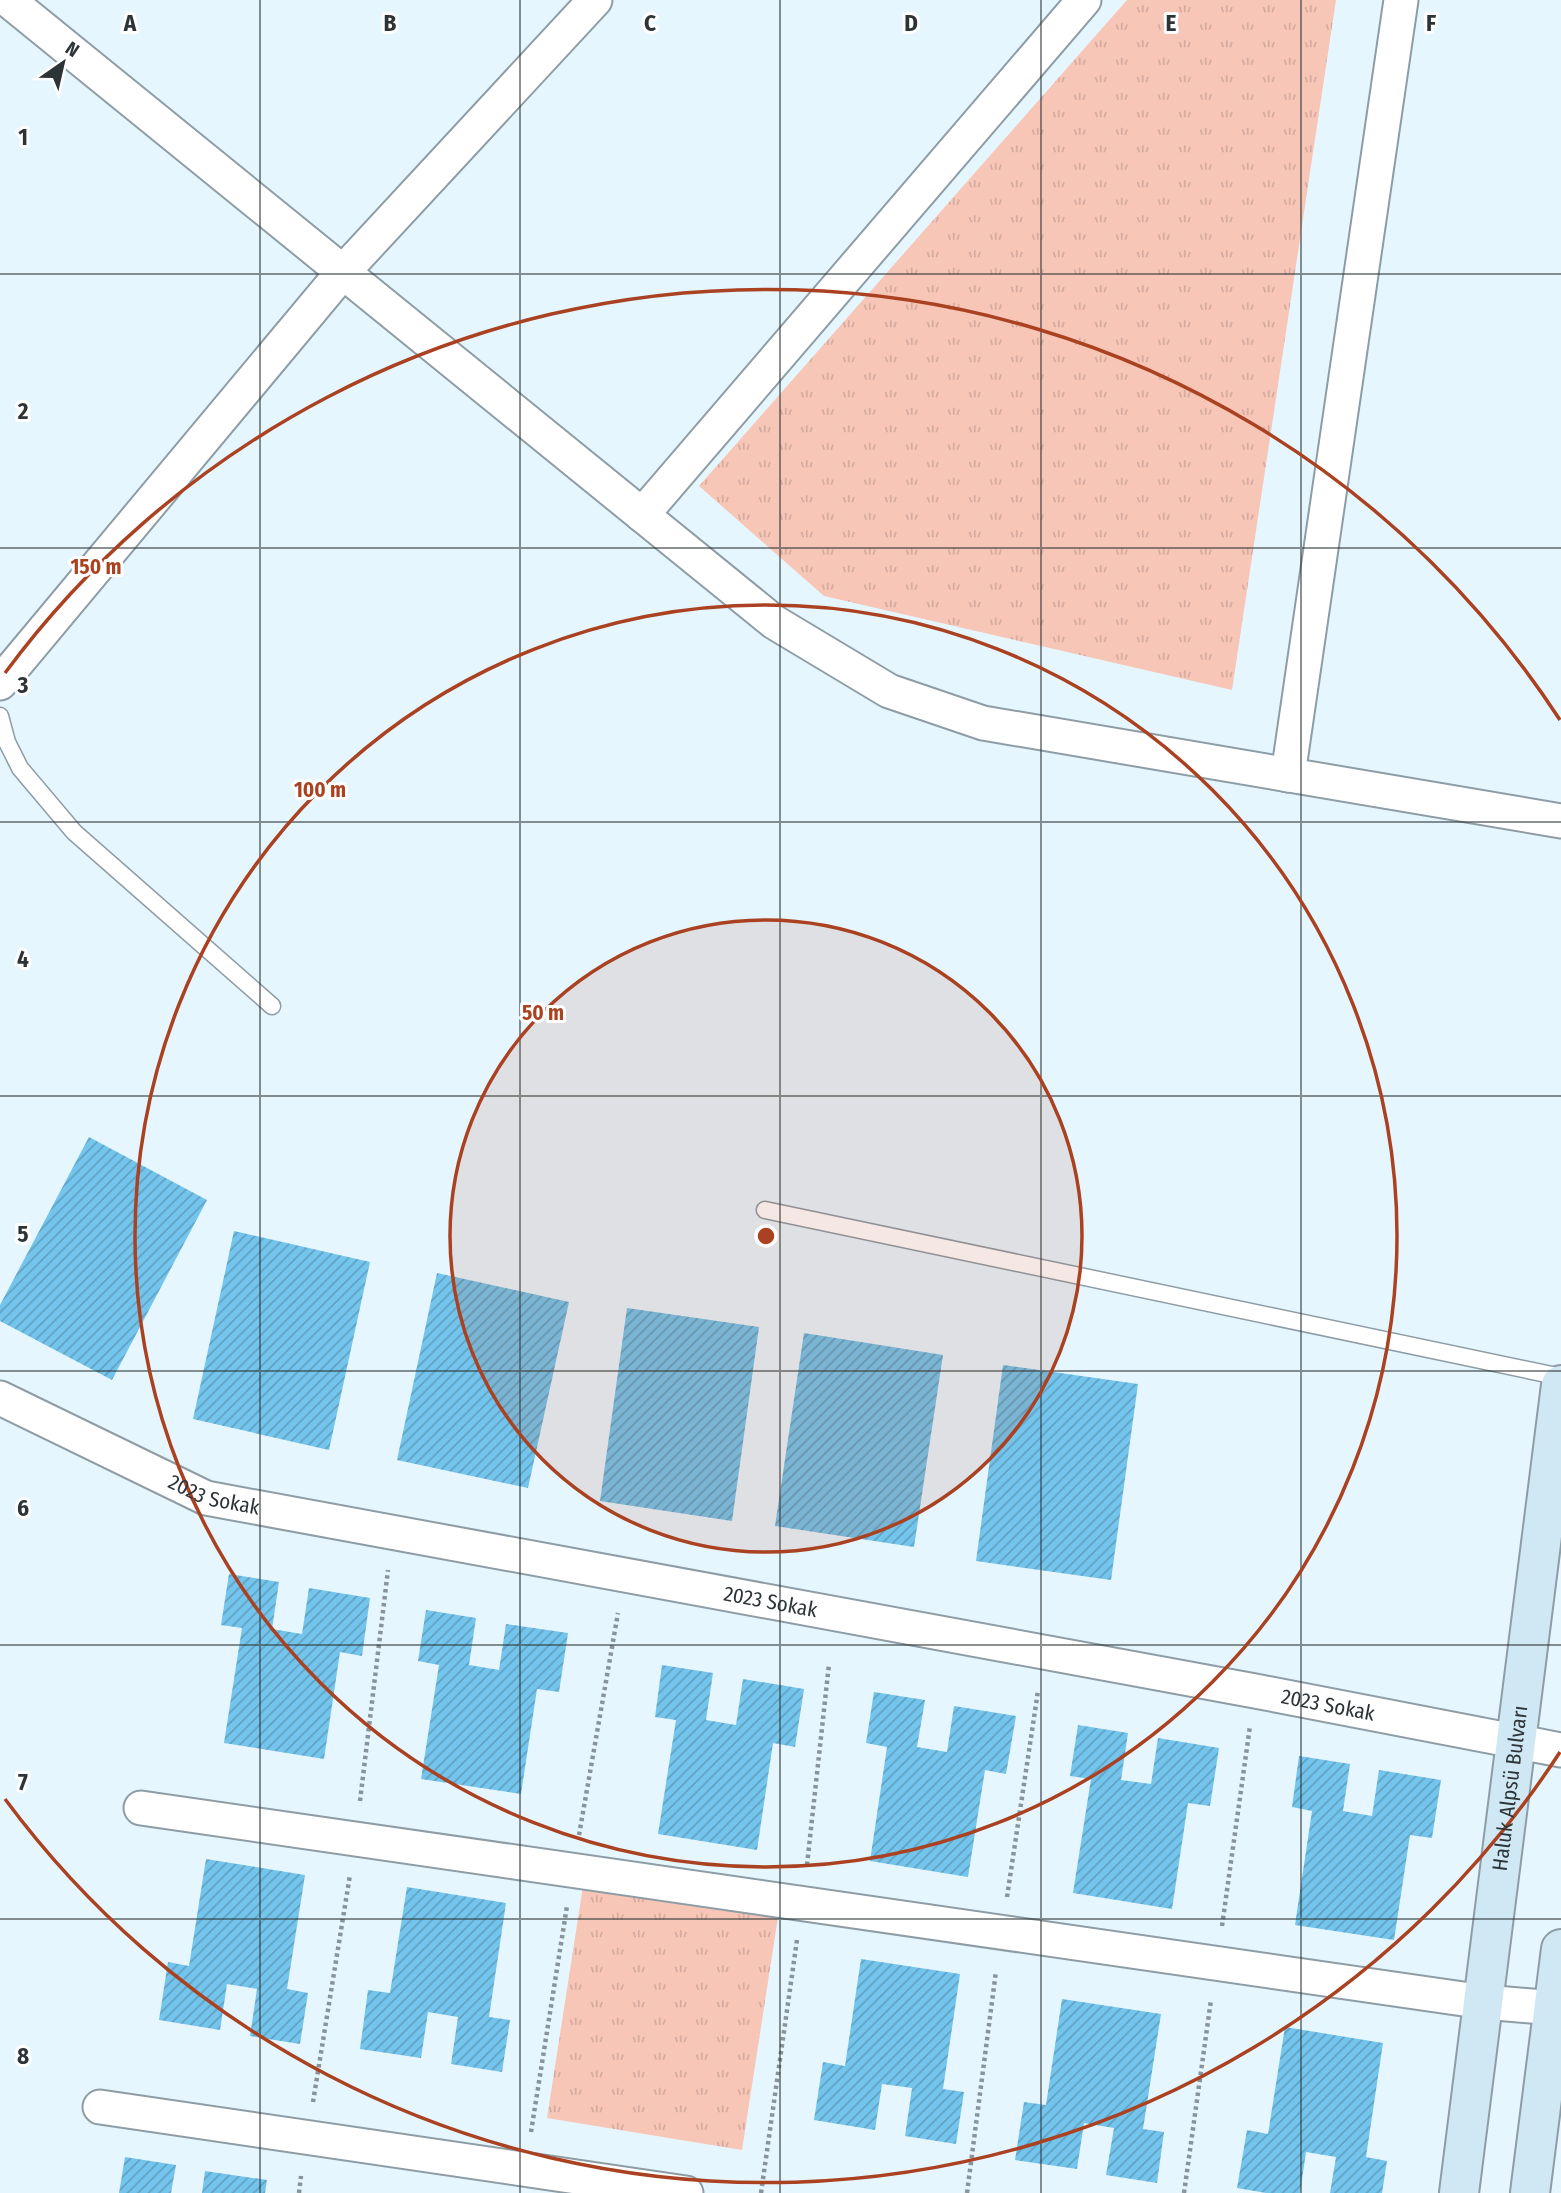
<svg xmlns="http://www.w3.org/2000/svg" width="1561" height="2193" viewBox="0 0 1561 2193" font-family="'Fira Sans Condensed',sans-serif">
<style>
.park{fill:url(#park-tufts)}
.building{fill:url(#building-hatch)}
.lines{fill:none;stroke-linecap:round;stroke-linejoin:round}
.lane-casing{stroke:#8e9da5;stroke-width:19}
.street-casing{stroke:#8e9da5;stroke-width:37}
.secondary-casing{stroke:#8e9da5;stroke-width:42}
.path{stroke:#89949a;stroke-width:4.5;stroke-dasharray:3.5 3.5;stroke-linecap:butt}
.lane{stroke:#fff;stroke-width:16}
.street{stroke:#fff;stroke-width:33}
.secondary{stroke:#cfe8f4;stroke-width:38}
.grid{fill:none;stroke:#2d3437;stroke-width:2;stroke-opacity:0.55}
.ring{fill:none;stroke:#aa4222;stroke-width:3.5}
.labels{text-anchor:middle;stroke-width:6;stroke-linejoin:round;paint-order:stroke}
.street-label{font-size:21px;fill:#2d3437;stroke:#fff}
.grid-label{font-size:23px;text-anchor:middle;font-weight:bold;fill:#2d3437;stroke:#fff;stroke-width:6;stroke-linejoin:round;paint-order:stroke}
.centre{fill:#aa4222;stroke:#fff;stroke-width:3.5}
.ring-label{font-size:21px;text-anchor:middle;font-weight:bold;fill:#aa4222;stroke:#fff;stroke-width:6;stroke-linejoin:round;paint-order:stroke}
</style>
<defs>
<pattern id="park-tufts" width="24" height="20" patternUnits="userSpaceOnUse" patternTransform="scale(1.75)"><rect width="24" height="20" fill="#f7c6b7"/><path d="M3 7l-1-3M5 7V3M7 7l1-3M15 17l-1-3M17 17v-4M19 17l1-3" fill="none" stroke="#d4ab9e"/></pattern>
<pattern id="building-hatch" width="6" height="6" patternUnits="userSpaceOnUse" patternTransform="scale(1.75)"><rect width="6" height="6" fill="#74c5ed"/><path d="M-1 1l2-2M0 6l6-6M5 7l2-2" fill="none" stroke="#60a1c1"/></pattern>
</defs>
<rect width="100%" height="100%" fill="#e6f6ff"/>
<!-- park -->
<path class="park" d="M1127,0H1336L1232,690L824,596L699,486Z
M583,1886L778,1917L742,2150L547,2118Z"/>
<!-- building -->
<path class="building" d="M89,1137L207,1200L112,1380L0,1321V1305Z
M234,1231L370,1262L329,1450L193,1419Z
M437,1273L569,1302L528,1488L397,1460Z
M627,1308L759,1327L732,1521L600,1501Z
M804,1333L943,1355L914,1547L775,1526Z
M1003,1365L1138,1384L1111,1580L976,1561Z
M229,1574L279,1582L272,1629L302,1634L309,1588L370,1598L362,1656L340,1652L324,1759L224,1743L242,1628L221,1625Z
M426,1610L476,1618L469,1665L499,1670L506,1624L568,1633L559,1692L537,1689L521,1794L421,1779L439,1665L418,1661Z
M662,1665L713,1673L706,1720L736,1725L743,1679L804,1689L795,1747L773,1743L757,1850L658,1834L676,1720L655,1717Z
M874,1692L925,1700L917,1747L947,1752L954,1706L1016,1716L1006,1774L985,1770L968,1877L870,1861L887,1747L866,1743Z
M1078,1725L1128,1733L1121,1780L1151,1784L1158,1738L1219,1748L1210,1806L1188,1803L1172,1909L1073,1893L1091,1779L1070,1776Z
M1299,1756L1350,1764L1343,1811L1372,1816L1379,1770L1441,1780L1432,1838L1410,1835L1394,1940L1295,1925L1312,1811L1292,1807Z
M206,1859L305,1875L287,1989L308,1993L300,2044L250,2036L257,1989L227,1984L220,2030L159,2020L168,1962L189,1966Z
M407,1887L506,1903L489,2017L510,2020L502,2072L451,2064L458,2017L428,2012L421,2058L360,2049L368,1990L390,1993Z
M861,1959L960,1974L943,2089L964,2092L956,2144L905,2136L912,2088L882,2084L875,2130L814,2120L823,2062L845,2066Z
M1062,1999L1161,2014L1143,2129L1164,2132L1157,2183L1106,2175L1114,2128L1084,2123L1077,2169L1015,2160L1024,2102L1046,2105Z
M1285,2027L1383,2043L1366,2157L1387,2161L1382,2193H1330L1336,2157L1306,2152L1300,2193H1266L1237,2188L1247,2130L1268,2134Z
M125,2157L176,2165L171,2193H119Z
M205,2171L267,2180L265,2193H202Z"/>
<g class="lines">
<defs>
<path id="lane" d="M0,716L7,742L20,768L74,832L272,1006
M765,1210L1561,1377"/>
<g id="street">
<path d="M8,0L774,622L889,691L983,723L1561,821"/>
<path d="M642,515L1084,0"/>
<path d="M0,683L342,273L595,0"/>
<path d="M1288,775L1401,0"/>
<path id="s1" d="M0,1398L206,1498L1255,1691L1561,1750"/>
<path d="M141,1808L1484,2002L1554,2008"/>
<path d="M100,2107L686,2193"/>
</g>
<g id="secondary">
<path id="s2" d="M1459,2193L1561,1385"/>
<path d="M1530,2193L1561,1949"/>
</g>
</defs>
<!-- lane casing -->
<use href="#lane" class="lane-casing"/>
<!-- street casing -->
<use href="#street" class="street-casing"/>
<!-- secondary casing -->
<use href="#secondary" class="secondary-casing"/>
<!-- path -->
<path class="path" d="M360,1801L388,1570
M579,1835L618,1613
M807,1865L829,1664
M1007,1897L1038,1691
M1222,1926L1250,1726
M313,2102L350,1875
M531,2132L567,1906
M299,2193L301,2176
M761,2193L797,1940
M967,2193L996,1971
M1184,2193L1211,2000"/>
<!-- lane -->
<use href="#lane" class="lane"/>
<!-- street -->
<use href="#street" class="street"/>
<!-- secondary -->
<use href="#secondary" class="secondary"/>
</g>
<!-- grid -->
<path class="grid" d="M260,0V2193M520,0V2193M780,0V2193M1041,0V2193M1301,0V2193M0,274H1561M0,548H1561M0,822H1561M0,1096H1561M0,1371H1561M0,1645H1561M0,1919H1561"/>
<!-- distance rings -->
<circle cx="766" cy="1236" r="316" fill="#aa4222" fill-opacity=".12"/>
<g class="ring">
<circle cx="766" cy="1236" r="316"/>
<circle cx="766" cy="1236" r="631"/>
<path d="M1560 1752A947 947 0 0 1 5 1799M5 673A947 947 0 0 1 1560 720"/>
</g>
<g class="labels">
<!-- street labels -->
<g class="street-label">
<text dy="7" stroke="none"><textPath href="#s1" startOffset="236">2023 Sokak</textPath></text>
<text dy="7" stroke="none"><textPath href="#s1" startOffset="803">2023 Sokak</textPath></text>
<text dy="7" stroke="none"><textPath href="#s1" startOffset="1370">2023 Sokak</textPath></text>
<text dy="7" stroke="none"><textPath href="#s2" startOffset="408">Haluk Alpsü Bulvarı</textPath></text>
</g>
</g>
<g class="grid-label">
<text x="130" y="31">A</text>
<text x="390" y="31">B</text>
<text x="650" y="31">C</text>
<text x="911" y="31">D</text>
<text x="1171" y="31">E</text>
<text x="1431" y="31">F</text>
<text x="23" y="145">1</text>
<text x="23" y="419">2</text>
<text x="23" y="693">3</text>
<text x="23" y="967">4</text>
<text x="23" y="1242">5</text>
<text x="23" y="1516">6</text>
<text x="23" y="1790">7</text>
<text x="23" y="2064">8</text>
</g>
<circle cx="766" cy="1236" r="10" class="centre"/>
<g class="ring-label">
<text x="96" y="574">150 m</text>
<text x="320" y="797">100 m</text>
<text x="543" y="1020">50 m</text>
</g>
<!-- north arrow -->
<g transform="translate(63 63) rotate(34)" stroke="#ffffff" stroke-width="5" paint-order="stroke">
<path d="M0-5L12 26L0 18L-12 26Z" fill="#2d3437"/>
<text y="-10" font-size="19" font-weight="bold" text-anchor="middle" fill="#2d3437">N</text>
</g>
</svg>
